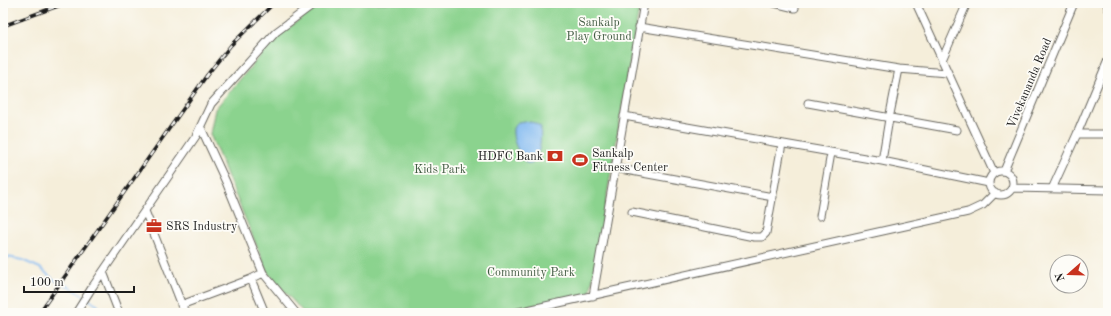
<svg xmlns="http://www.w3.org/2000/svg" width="1111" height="316" viewBox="0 0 1111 316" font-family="'Old Standard TT',serif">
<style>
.green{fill:#8bd38e;stroke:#547855}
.water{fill:#7fb8f0;stroke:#4e6a86}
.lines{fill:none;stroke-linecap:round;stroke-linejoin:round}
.stream{stroke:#7fb8f0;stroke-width:2}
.street-casing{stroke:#68665e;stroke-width:9}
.street{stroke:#fff;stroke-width:7}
.rail-casing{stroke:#1c1c1c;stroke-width:3.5}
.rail{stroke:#fdfcf7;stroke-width:2;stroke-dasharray:6;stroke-linecap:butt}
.labels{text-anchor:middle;stroke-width:3.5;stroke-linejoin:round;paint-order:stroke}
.park-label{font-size:12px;fill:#435c44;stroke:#fdfcf7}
.street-label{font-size:12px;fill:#1c1c1c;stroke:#fdfcf7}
.poi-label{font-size:12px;fill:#1c1c1c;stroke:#fdfcf7;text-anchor:start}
</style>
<rect width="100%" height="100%" fill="#fdfcf7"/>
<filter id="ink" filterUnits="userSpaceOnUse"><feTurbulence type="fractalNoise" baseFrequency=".025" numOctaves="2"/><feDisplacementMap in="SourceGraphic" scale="8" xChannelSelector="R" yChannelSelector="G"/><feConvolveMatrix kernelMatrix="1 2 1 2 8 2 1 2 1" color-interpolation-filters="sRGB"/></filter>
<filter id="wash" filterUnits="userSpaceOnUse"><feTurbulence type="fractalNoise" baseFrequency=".012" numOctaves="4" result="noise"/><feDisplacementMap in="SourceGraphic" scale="16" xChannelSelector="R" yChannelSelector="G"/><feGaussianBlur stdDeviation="0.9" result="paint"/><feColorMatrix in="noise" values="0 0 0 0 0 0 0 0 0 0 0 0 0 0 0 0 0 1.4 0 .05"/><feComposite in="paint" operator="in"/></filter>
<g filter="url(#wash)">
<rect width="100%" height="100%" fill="#f5eeda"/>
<!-- green -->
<path class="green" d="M323,3H640L590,294L499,313H304L268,273L210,134L215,109L276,37Z"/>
<!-- water -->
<path class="water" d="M525,121L535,123L541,127C540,144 542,148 532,164L526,163C518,151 512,142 513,128L518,122Z"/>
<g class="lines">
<!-- stream -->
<path class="stream" d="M3,256L22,260L40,268L53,279L68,286L79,293L97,305L104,313"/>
</g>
</g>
<g filter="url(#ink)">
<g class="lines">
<defs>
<path id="street" d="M774,3L795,8
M916,3L994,173
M1107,3L1108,8
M639,27L899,69L947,73
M942,60L967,3
M808,103L957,130
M624,116L882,161L989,183
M201,128L226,182L263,273L296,313
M1077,134H1108
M882,161L889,119L899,69
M615,168L773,197
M989 183a12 12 0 1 1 24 0a12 12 0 1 1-24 0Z
M1004,171L1074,3
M1013,188L1108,190
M1052,189L1077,134L1108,60
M145,211L185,313
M632,212L754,237H762L766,233L782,144
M820,216L831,153
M103,272L119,313
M251,279L265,313
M593,296L644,3
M181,305L251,279L263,273
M76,313L93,286L196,136L211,104L276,32L315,3
M514,313L968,212L983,205L995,193"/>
</defs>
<!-- street casing -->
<use href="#street" class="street-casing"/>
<!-- street -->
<use href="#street" class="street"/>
<defs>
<path id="rail" d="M3,26L66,3
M39,313L207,75L231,45L274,3"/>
</defs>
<!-- rail casing -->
<use href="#rail" class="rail-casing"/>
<!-- rail -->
<use href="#rail" class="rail"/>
</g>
</g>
<!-- icons -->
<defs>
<symbol id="bank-bare" viewBox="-9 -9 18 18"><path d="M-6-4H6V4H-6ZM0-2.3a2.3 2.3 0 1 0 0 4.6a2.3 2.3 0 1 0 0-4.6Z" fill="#c8321e" stroke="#fdfcf7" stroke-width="2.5" paint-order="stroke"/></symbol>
<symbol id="stadium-bare" viewBox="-9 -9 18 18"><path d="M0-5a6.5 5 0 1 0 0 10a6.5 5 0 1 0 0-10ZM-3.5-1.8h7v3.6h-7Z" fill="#c8321e" stroke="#fdfcf7" stroke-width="2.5" paint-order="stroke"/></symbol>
<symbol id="office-bare" viewBox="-9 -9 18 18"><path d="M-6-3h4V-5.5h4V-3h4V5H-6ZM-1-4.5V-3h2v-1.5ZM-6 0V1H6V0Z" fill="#c8321e" stroke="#fdfcf7" stroke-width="2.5" paint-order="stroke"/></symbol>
</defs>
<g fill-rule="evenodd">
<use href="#bank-bare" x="544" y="145" width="22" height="22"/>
<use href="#stadium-bare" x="569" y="149" width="22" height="22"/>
<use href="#office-bare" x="143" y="215" width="22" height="22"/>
</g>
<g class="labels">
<!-- park labels -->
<g class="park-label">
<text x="599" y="26">Sankalp<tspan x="599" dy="14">Play Ground</tspan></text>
<text x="440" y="173">Kids Park</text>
<text x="531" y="276">Community Park</text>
</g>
<!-- street labels -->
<g class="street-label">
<text transform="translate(1029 83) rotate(-67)" y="4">Vivekananda Road</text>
</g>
<!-- poi labels -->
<g class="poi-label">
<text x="592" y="157">Sankalp<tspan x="592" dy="14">Fitness Center</tspan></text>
<text x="543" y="160" text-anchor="end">HDFC Bank</text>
<text x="166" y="230">SRS Industry</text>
</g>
</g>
<!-- margin -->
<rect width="1111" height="316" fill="none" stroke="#fdfcf7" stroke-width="16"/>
<!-- north arrow -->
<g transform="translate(1069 274) rotate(250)"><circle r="19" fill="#fdfcf7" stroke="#a3a29f"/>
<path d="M0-3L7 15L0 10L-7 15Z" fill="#c8321e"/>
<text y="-6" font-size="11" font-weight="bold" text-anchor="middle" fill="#1c1c1c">N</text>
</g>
<!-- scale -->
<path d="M24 286v6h110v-6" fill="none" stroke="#1c1c1c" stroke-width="2"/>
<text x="30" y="286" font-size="12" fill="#1c1c1c" stroke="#fdfcf7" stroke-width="3" paint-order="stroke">100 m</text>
</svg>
